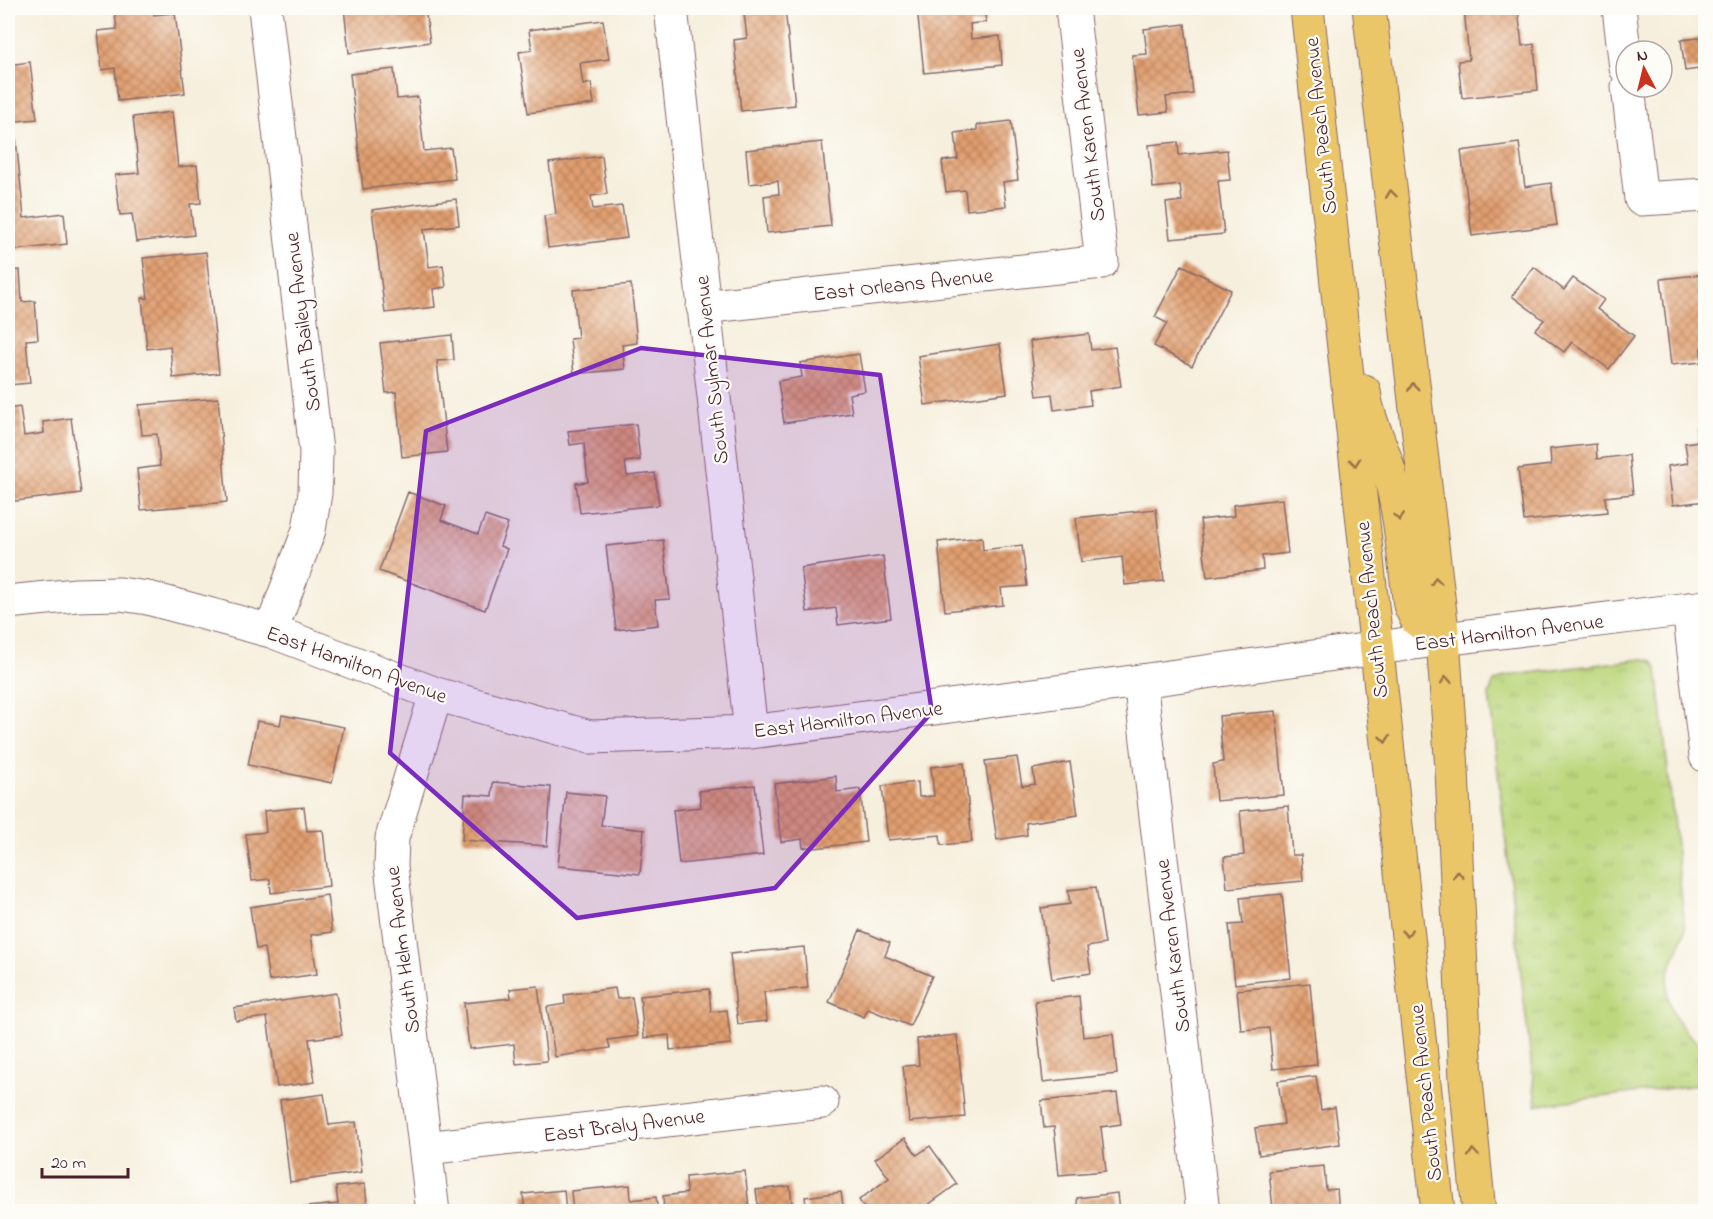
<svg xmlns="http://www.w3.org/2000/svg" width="1713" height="1219" viewBox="0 0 1713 1219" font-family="'Indie Flower',sans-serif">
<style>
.grass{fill:url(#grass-tufts);stroke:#837b54;stroke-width:1.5}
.building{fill:url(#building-cross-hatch)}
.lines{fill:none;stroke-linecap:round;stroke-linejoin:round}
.minor-casing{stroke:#866869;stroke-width:35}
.major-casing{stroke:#866869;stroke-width:35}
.minor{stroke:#fff;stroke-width:33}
.major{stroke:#eac669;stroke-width:33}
.oneway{stroke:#9a724a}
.marked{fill:#7b2cbf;fill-opacity:0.2;stroke:#7b2cbf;stroke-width:4.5;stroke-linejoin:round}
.labels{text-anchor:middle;stroke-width:4.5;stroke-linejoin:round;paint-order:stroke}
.street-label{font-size:21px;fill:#4a1f2b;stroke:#fdfcf7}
</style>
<defs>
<pattern id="grass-tufts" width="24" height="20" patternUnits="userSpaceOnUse" patternTransform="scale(1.5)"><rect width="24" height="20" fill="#bcd77d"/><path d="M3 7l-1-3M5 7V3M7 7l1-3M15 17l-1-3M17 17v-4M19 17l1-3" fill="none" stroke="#a3b86c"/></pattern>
<pattern id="building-cross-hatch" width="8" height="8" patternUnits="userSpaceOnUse" patternTransform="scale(1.5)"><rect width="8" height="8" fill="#e19f70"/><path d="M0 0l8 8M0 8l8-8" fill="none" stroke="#b8815c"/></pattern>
</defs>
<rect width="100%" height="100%" fill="#fdfcf7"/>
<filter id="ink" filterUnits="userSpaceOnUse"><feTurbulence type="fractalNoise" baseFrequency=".0167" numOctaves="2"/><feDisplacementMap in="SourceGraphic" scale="12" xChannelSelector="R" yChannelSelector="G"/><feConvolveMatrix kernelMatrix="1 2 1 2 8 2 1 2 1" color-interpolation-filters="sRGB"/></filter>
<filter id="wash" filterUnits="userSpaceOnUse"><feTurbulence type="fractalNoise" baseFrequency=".008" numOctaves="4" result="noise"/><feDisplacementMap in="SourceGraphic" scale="24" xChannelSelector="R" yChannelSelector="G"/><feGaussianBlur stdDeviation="1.35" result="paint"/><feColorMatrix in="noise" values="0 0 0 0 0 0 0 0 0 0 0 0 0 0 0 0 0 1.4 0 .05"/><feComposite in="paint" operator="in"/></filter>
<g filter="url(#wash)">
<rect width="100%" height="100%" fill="#f6efdd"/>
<!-- grass -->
<path class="grass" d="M1643,659L1652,661L1657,669L1685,929C1682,944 1673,958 1669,973C1662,1005 1679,1031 1705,1047V1084L1536,1105L1489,694L1494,682L1506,676Z"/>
<g id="blocks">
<!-- building -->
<path class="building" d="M114,8H154V15L175,13L185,93L118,101L115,68L102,70L98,31L117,29Z
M344,8H425L430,42L349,53Z
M785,8L795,105L741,111L734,40L747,38L744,13Z
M917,8H984L986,22L970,24L971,39L1000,36L1002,65L924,73Z
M1464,8H1518L1522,46L1534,44L1538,90L1462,98L1458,61L1469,60Z
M603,20L609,59L580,63L583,85L591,83L594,104L528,113L519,52L532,50L529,30Z
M1185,24L1193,94L1166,97L1168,112L1139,115L1132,55L1147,54L1144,29Z
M1706,37V68L1685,71L1681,40Z
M30,62L37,119L8,122V65Z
M394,69L397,99L418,97L424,151L451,148L455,179L363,189L350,74Z
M172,112L178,167L197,165L201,203L190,204L194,235L136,242L132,214L120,215L115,175L139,173L133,117Z
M1011,121L1018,180L1003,182L1006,206L967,210L965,190L946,192L942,161L958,159L955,133L977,130V125Z
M16,139L24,218L64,213L67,244L8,251V140Z
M822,142L831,226L767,233L764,196L779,194L778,181L749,184L746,150Z
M1178,142L1179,155L1227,150L1230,180L1218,181L1224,234L1170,239L1166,203L1182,201L1180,185L1153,188L1149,145Z
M1519,143L1525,187L1551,183L1557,225L1472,236L1461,151Z
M602,156L607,194L591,196L593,209L622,206L627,238L548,248L544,216L556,214L549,163Z
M456,199L459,225L424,229L429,267L443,265L446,287L433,289L435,307L385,313L372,210Z
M206,252L219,373L173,378L170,346L147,349L142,298H148L143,258Z
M1182,265L1231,290L1192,366L1154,346L1167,323L1155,317Z
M1534,267L1564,290L1573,278L1604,300L1597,309L1634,336L1609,369L1572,342L1564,352L1535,330L1544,320L1512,296Z
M20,270L22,302L35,301L38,339L26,340L30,383L8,385V271Z
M1706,274V347L1701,348L1702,362L1671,365L1661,279Z
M631,284L637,343L622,345L625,369L574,374L570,339L578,338L573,290Z
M1089,334L1091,350L1115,347L1121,386L1089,391L1091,405L1054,410L1052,394L1037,396L1030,341Z
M452,335L454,360L437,361L447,452L402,457L396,392L386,393L380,343Z
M1000,344L1007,393L925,405L918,356Z
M859,354L865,391L849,394L852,413L784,423L778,381L802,377L800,363Z
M218,398L227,502L141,510L137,469L160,466L157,434L142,435L139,405Z
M20,407L24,436L44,433L43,422L71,418L81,493L8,502V409Z
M636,424L640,460L625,462L627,476L655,473L659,505L580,513L576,483L588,482L584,443L570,445L568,431Z
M1706,428V501L1673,505L1668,466L1688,463L1685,443L1699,441L1697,429Z
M1596,444L1597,459L1629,455L1633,494L1605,497L1607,512L1524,521L1518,469L1551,465L1550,449Z
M408,492L446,506L441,520L478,534L485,516L508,524L500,546L507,549L485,610L379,571Z
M1282,499L1288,553L1262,556L1263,570L1207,577L1200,520L1234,516L1233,505Z
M1156,509L1164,581L1125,585L1122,557L1081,562L1076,518Z
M982,537L983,550L1022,545L1027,586L1001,588L1003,605L945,611L938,542Z
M663,540L670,599L655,600L658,625L616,630L606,546Z
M883,556L891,618L838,625L836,608L807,612L801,568Z
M1276,711L1284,795L1216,801L1213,764L1223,762L1219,716Z
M282,715L344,727L332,783L248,765L257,721L280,725Z
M1017,757L1022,786L1035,784L1033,769L1070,762L1078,815L1026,823L1027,835L997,840L985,761Z
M964,763L972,842L941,845L940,835L888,840L882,786L918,782L919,797L934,796L931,767Z
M836,776L837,792L860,789L866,842L815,848V846L803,848L802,839L781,842L774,784Z
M493,782L551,787L547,846L462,840L465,794L492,796Z
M755,785L763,855L679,864L673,810L701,807L699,791Z
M566,792L605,796L601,825L644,830L640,874L558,866Z
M1288,806L1292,855H1301L1303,881L1227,888L1224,857L1244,855L1240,811Z
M304,807L307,831L323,830L329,886L271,893L270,879L252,881L246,834L266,832L264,811Z
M1096,887L1105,944L1087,947L1091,973L1052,979L1041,908L1070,904L1068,890Z
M1282,894L1291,978L1235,984L1229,925L1243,924L1240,898Z
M327,895L332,932L311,935L317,974L269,981L264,948L256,949L250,907Z
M860,930L890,943L885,956L932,976L910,1026L868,1009L864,1017L829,1002Z
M804,947L808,988L764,992L767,1021L738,1024L730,954Z
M1310,983L1317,1065L1273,1069L1269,1028L1241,1030L1237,990Z
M538,986L547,1061L516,1064L514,1044L469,1049L464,1003L511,998L510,989Z
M615,988L617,999L632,997L638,1036L608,1040L610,1048L555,1057L547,1007L565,1004L564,995Z
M709,989L711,1012L727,1010L731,1044L670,1050L669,1035L644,1038L640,996Z
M336,993L342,1035L309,1039L315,1082L277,1087L267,1017L236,1021L234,1008Z
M1079,996L1083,1037L1113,1034L1117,1074L1043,1082L1035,1001Z
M957,1035L965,1117L909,1122L903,1066L919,1065L917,1039Z
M1316,1076L1321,1110L1335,1107L1340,1144L1259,1155L1255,1128L1284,1124L1278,1081Z
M1117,1093L1121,1124L1101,1127L1106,1171L1059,1175L1054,1127L1044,1128L1041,1101Z
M324,1094L329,1125L356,1122L362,1172L290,1182L280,1100Z
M905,1138L917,1155L930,1146L957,1184L918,1212H867L859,1200L889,1178L875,1159Z
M1324,1166L1326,1190L1337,1189L1339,1212H1290V1207L1273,1209L1269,1171Z
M745,1171L749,1207L738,1208L739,1212H664L663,1196L687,1193L686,1177Z
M365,1184L368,1212H297L296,1208L338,1204L336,1187Z
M630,1185L631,1200L656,1197L658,1212H573L571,1191Z
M790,1186L793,1212H759L756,1190Z
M564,1190L566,1212H525L523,1194Z
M841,1192L844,1212H807L805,1197Z
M1117,1193L1119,1212H1078L1077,1198Z"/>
</g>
</g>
<g filter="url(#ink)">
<use href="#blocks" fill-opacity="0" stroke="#866869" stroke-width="1.5"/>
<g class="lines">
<defs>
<path id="minor" d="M265,8L316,451L315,493L309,530L271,631
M671,8L751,732
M1619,8L1626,68
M1628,87L1641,199L1706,195
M703,307L1102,262L1072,8
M8,602L76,595L120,594L148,598L271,631L436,694L590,737L751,732L1140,681L1443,639L1706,607
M1689,609L1706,756
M1140,681L1203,1212
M426,1148L822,1102
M433,1212L391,866L392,838L436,694"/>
<path id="major" d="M1307,8L1438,1212
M1369,8L1443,639L1452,770L1466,1080L1479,1212
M1364,391C1367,420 1382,444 1389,471C1401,515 1404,561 1410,605L1417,620L1443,639"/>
</defs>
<!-- minor casing -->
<use href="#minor" class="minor-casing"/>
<!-- major casing -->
<use href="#major" class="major-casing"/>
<!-- minor -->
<use href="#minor" class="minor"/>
<!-- major -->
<use href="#major" class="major"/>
</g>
<!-- one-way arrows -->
<defs><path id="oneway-chevron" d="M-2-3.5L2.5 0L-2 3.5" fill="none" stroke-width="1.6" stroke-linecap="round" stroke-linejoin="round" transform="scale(1.5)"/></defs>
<g class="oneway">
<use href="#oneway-chevron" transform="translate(1391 194) rotate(-97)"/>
<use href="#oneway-chevron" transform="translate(1413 387) rotate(-97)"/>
<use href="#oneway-chevron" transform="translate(1355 462) rotate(84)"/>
<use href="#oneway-chevron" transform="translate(1399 517) rotate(82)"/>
<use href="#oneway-chevron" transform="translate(1436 581) rotate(-97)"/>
<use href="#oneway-chevron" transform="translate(1446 680) rotate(-94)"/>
<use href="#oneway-chevron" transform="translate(1385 739) rotate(84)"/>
<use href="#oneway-chevron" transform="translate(1458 875) rotate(-93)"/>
<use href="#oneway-chevron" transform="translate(1407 933) rotate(84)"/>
<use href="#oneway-chevron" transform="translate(1473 1153) rotate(-95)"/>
</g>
</g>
<!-- marked area -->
<path class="marked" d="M641,348L880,375L932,712L775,888L577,918L390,753L426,431Z"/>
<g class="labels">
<!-- street labels -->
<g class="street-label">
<text transform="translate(1320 126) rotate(-96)" y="7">South Peach Avenue</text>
<text transform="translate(1087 135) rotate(-97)" y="7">South Karen Avenue</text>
<text transform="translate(903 284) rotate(-6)" y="7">East Orleans Avenue</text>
<text transform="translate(302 322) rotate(-97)" y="7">South Bailey Avenue</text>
<text transform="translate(711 370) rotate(-96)" y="7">South Sylmar Avenue</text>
<text transform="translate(1371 610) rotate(-96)" y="7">South Peach Avenue</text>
<text transform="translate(1509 632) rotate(-7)" y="7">East Hamilton Avenue</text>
<text transform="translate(357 664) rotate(20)" y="7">East Hamilton Avenue</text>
<text transform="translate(848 719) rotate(-7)" y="7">East Hamilton Avenue</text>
<text transform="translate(1172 946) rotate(-97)" y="7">South Karen Avenue</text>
<text transform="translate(402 950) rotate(-97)" y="7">South Helm Avenue</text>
<text transform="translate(1425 1093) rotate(-96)" y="7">South Peach Avenue</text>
<text transform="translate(624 1125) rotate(-7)" y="7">East Braly Avenue</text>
</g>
</g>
<!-- margin -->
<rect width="1713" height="1219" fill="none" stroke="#fdfcf7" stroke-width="30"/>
<!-- north arrow -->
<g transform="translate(1644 69) rotate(353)"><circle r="28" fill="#fdfcf7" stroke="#b5a4a5" stroke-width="1.5"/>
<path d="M0-4.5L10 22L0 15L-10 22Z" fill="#c8321e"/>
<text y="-9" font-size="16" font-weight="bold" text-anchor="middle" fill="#4a1f2b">N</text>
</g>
<!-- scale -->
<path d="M42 1168v9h86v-9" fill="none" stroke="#4a1f2b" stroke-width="3"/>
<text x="51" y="1168" font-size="18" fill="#4a1f2b" stroke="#fdfcf7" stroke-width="4.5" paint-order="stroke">20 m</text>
</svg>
